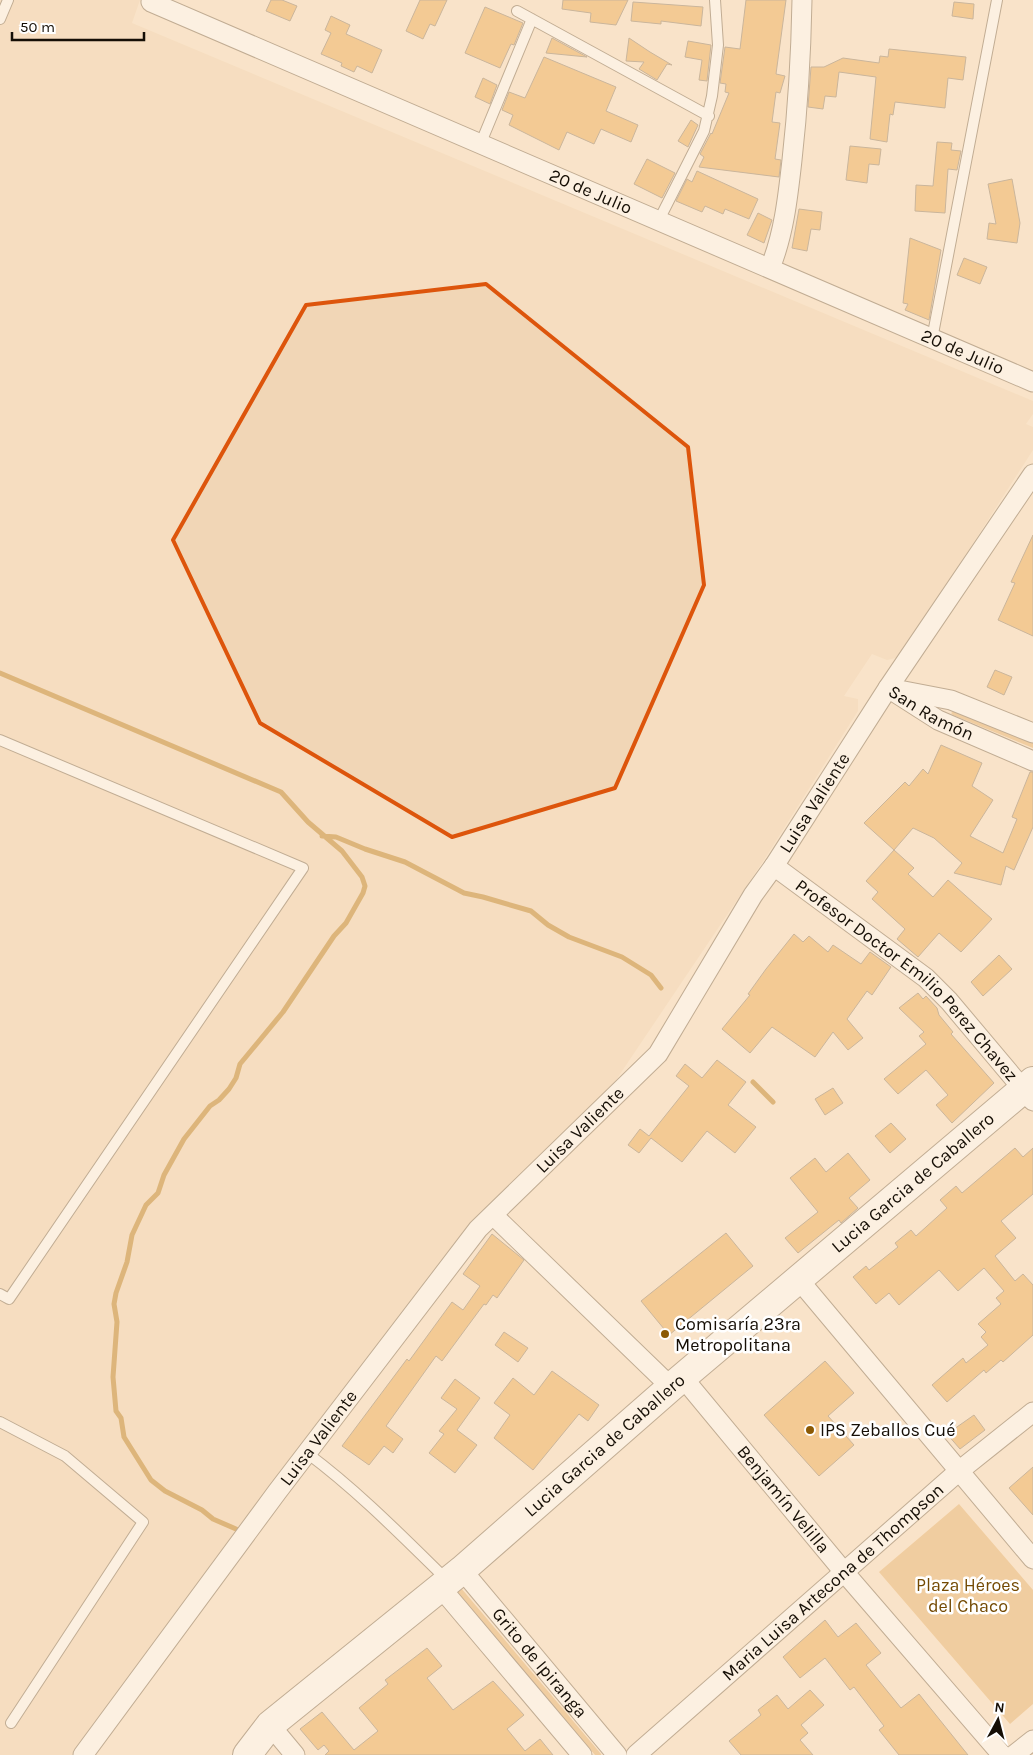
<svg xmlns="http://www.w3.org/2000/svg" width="1033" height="1755" viewBox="0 0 1033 1755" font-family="Karla,sans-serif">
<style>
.built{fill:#f1d6b6}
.green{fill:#e5b16f}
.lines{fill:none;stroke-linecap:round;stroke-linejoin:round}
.stream{stroke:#bb7d1e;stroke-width:5}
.building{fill:#ecab55;stroke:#907d65}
.lane-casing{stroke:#7d6a54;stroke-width:12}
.street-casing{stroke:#7d6a54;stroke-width:21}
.secondary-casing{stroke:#7d6a54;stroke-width:30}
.lane{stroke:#fff;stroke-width:10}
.street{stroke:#fff;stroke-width:19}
.secondary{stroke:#fff;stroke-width:28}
.marked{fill:none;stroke:#dd550c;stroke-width:4;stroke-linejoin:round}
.poi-dot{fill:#8c5a04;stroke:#fff;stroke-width:2}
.labels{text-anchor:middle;stroke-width:5;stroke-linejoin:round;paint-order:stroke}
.street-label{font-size:18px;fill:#150e05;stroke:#fff}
.poi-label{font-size:18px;fill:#150e05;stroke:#fff;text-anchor:start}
.park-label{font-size:18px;fill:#744a03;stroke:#fff}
</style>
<rect width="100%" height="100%" fill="#f9e3c9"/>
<!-- built -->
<path class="built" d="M0,0H140L132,23L1033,401V414L1026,424L1033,427V450L900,657L887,660L872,654L844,696L858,699V711L764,860L610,1089L378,1344L72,1755H0Z"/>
<!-- green -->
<path class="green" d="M954,711L1033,743V748L953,715L951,713Z
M959,1504L1033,1590V1704L1010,1724L879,1572Z
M461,1588L601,1754V1755H595L457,1592Z"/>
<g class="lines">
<!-- stream -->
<path class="stream" d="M0,673L281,792L308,822L342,851L362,877L365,886L363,893L346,923L334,936L283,1012L240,1064L236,1078L229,1089L219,1100L210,1106L184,1139L164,1175L158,1193L146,1205L132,1235L127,1262L116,1293L114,1304L117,1322L113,1377L116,1411L121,1418L124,1437L151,1480L165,1491L202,1510L213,1519L236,1529
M322,836L336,837L365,849L405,862L464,893L483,897L531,911L548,925L569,937L622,957L651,975L661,988
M753,1082L773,1102"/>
</g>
<!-- building -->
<path class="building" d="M271,0H282L297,6L290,21L266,11Z
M420,0H447L435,26L430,24L423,39L406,31Z
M563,0H628L616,25L590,22L591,13L562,9Z
M746,0H786L776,74L785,76L780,93L776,92L772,122L780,123L775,159L781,160L779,177L699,167L704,157L700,154L711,133L712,134L729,93L725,92L726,84L720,83L725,47L740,49Z
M633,2L703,7L701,26L661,21V24L631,21Z
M954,2L974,4L973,19L952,16Z
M485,7L523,23L514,45L511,44L500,68L465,53Z
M331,16L350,25L346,34L382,50L372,73L357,66L354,72L341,66L342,63L321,54L331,33L325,30Z
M552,38L587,57L546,53Z
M629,38L650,52L672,65L667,64L657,80L639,69L644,62L626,61Z
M688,41L711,45L707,81L699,80L702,60L685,57Z
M889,49L966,57L963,80L948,78L945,108L895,102L893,115L890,114L887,142L870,139L876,77L839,72L836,97L825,96L823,109L808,107L811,67H824L843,58L879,63L880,56L888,57Z
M544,57L616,87L606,111L638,125L631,142L601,129L594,144L567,132L559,150L509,125L513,115L502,110L509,92L525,98Z
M483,78L497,85L490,104L475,97Z
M691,120L698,125L688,147L678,141Z
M937,142L952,143L951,150L961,151L957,170L948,169L945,213L915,211L916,185L933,186Z
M850,146L881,149L879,165L869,164L867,183L846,180Z
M647,159L675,173L662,198L634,184Z
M697,171L758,199L749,219L725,209L723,214L705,206L702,212L676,201L687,179L692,182Z
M1012,179L1020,223L1017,243L987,239L989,223L996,224L988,184Z
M799,209L822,212L820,230L811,229L807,251L792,248Z
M758,213L772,220L764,243L747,235Z
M910,238L941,250L929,320L905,310L908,304L903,303Z
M964,258L987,267L980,284L957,275Z
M1033,535V636L998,620L1015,583L1011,582Z
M995,670L1012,677L1004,695L987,687Z
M941,745L982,763L972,786L993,800L970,836L1003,853L1017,819L1012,817L1030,772H1033V827L1014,870L1006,866L1001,885L954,873L962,863L934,838L913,828L894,850L864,823L905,782L909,786L923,769L928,774Z
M894,850L914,868L908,874L933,897L948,880L992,919L961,952L939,933L918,957L897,939L905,929L872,899L878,892L866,881Z
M794,934L803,942L809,936L828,952L833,945L861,964L870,952L891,967L872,995L867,991L847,1019L863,1038L848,1050L833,1032L815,1057L772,1027L750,1053L722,1029L750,995L748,994L766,969Z
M999,955L1012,969L983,996L971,982Z
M918,993L923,999L926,996L937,1008L939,1015L953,1032L951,1034L994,1083L952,1123L936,1105L948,1095L926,1070L898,1094L884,1079L926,1044L919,1036L924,1032L899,1008Z
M717,1060L746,1082L728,1105L756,1127L735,1153L707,1131L682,1162L651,1138L639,1153L628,1145L640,1129L649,1136L689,1086L676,1076L685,1064L702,1078Z
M833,1088L843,1103L825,1115L815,1099Z
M891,1123L906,1139L890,1153L875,1136Z
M1015,1148L1023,1157L1033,1148V1194L1001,1221L1016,1238L995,1256L1015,1281L1023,1274L1033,1285V1335L1003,1362L1001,1360L986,1373L984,1370L947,1402L932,1385L963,1358L966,1363L988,1345L981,1337L986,1332L978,1324L1001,1304L996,1298L1004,1291L984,1268L958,1291L939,1270L899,1305L889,1293L876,1304L853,1277L866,1266L869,1270L898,1247L895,1243L911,1230L916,1236L947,1208L940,1200L956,1186L962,1193Z
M848,1153L870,1180L849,1198L858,1208L841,1223L839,1220L798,1253L785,1238L818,1212L790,1178L815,1158L826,1172Z
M726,1233L753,1266L669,1335L641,1301Z
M492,1234L524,1260L497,1298L493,1295L486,1305L484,1304L442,1361L436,1356L386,1426L403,1439L393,1453L384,1446L369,1465L342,1446L407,1359L409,1361L452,1302L463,1310L480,1286L463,1274Z
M504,1332L528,1348L518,1362L495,1345Z
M825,1361L854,1393L828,1416L854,1445L819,1476L764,1415Z
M552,1371L599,1405L588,1421L579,1414L533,1470L494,1438L510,1415L494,1403L513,1378L534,1395Z
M455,1379L480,1398L457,1430L477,1445L455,1473L429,1453L444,1434L439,1431L457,1409L441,1398Z
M974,1415L985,1430L960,1449L947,1434Z
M1033,1467V1515L1009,1488Z
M825,1620L838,1637L856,1623L881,1653L866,1665L901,1708L919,1694L968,1755H899L879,1730L884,1726L854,1687L850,1690L825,1658L800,1678L783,1657Z
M427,1648L442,1666L427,1678L453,1710L493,1681L524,1715L507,1729L525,1751L540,1739L553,1755H325L329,1751L324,1745L318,1750L300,1729L322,1712L354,1750L378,1731L359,1708L388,1684L385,1680Z
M810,1690L824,1705L801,1725L808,1733L800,1740L813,1755H741L729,1741L761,1715L758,1710L777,1695L788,1709Z"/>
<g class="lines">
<defs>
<path id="lane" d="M517,11L709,116
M0,19L8,0
M480,145L532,19
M658,222L704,131L712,96L718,45L715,0
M932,339L997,0
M0,740L303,868L9,1299L0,1294
M0,1422L65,1456L143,1522L11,1723
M307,1453C358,1491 402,1536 448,1581"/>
<g id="street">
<path id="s1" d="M152,0L151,2L1033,382"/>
<path d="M770,268C784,234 788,196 792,160C798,107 801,54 802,0"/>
<path id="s2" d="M888,688L938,720L1033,761"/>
<path d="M899,690L951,700L1033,733"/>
<path id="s3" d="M774,866L926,978L949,1001L1033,1101"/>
<path d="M493,1215L671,1387"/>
<path d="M799,1280L1033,1559"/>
<path id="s4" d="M684,1379L844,1572L1002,1755"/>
<path id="s5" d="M462,1570L617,1755"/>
<path d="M441,1588L582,1755"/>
<path d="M270,1725L295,1755"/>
<path id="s6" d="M83,1755L277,1492L478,1229L658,1054L753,895L774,866L888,688L1033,474"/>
<path id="s7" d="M636,1755L959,1471L1033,1412"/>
<path d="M1014,1755L1033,1740"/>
</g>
<g id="secondary">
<path id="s8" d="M247,1755L270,1725L462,1570L671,1387L1033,1081"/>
</g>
</defs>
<!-- lane casing -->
<use href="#lane" class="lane-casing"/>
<!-- street casing -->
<use href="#street" class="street-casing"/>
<!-- secondary casing -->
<use href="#secondary" class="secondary-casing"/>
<!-- lane -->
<use href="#lane" class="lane"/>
<!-- street -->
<use href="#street" class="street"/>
<!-- secondary -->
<use href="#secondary" class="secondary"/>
</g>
<!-- marked area -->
<path d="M0 0H1033V1755H0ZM486,284L688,447L704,585L615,788L452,837L260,723L173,540L306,305Z" fill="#f9e3c9" fill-opacity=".55" fill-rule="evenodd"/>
<path class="marked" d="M486,284L688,447L704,585L615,788L452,837L260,723L173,540L306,305Z"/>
<!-- markers -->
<g class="poi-dot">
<circle cx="665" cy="1334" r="5"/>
<circle cx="810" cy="1430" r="5"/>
</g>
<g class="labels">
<!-- street labels -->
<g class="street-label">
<text dy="6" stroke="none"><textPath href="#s1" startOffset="481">20 de Julio</textPath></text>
<text dy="6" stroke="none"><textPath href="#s1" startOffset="886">20 de Julio</textPath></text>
<text dy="6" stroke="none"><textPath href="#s2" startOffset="50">San Ramón</textPath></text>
<text dy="6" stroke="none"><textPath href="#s6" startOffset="1205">Luisa Valiente</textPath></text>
<text dy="6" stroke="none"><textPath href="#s3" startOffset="176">Profesor Doctor Emilio Perez Chavez</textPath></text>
<text dy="6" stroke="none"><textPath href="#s6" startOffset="800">Luisa Valiente</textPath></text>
<text dy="6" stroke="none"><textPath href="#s8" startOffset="879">Lucia Garcia de Caballero</textPath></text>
<text dy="6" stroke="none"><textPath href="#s6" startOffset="395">Luisa Valiente</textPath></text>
<text dy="6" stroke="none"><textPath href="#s8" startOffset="474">Lucia Garcia de Caballero</textPath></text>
<text dy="6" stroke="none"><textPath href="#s4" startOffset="156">Benjamín Velilla</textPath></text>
<text dy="6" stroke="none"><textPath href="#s7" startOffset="262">Maria Luisa Artecona de Thompson</textPath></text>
<text dy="6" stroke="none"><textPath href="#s5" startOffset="121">Grito de Ipiranga</textPath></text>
</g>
<!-- poi labels -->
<g class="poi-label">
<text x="675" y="1330">Comisaría 23ra<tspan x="675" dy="21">Metropolitana</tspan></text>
<text x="820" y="1436">IPS Zeballos Cué</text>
</g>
<!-- park labels -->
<g class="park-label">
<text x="968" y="1591">Plaza Héroes<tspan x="968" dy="21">del Chaco</tspan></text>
</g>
</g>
<!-- north arrow -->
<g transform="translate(998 1720) rotate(7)" stroke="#ffffff" stroke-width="4" paint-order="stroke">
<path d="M0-4L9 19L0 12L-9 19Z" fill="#150e05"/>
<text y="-8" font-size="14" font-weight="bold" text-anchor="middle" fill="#150e05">N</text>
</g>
<!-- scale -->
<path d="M12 32v8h132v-8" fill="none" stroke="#150e05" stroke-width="2.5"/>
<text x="20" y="32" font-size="15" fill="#150e05" stroke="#ffffff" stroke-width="4" paint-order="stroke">50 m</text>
</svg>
